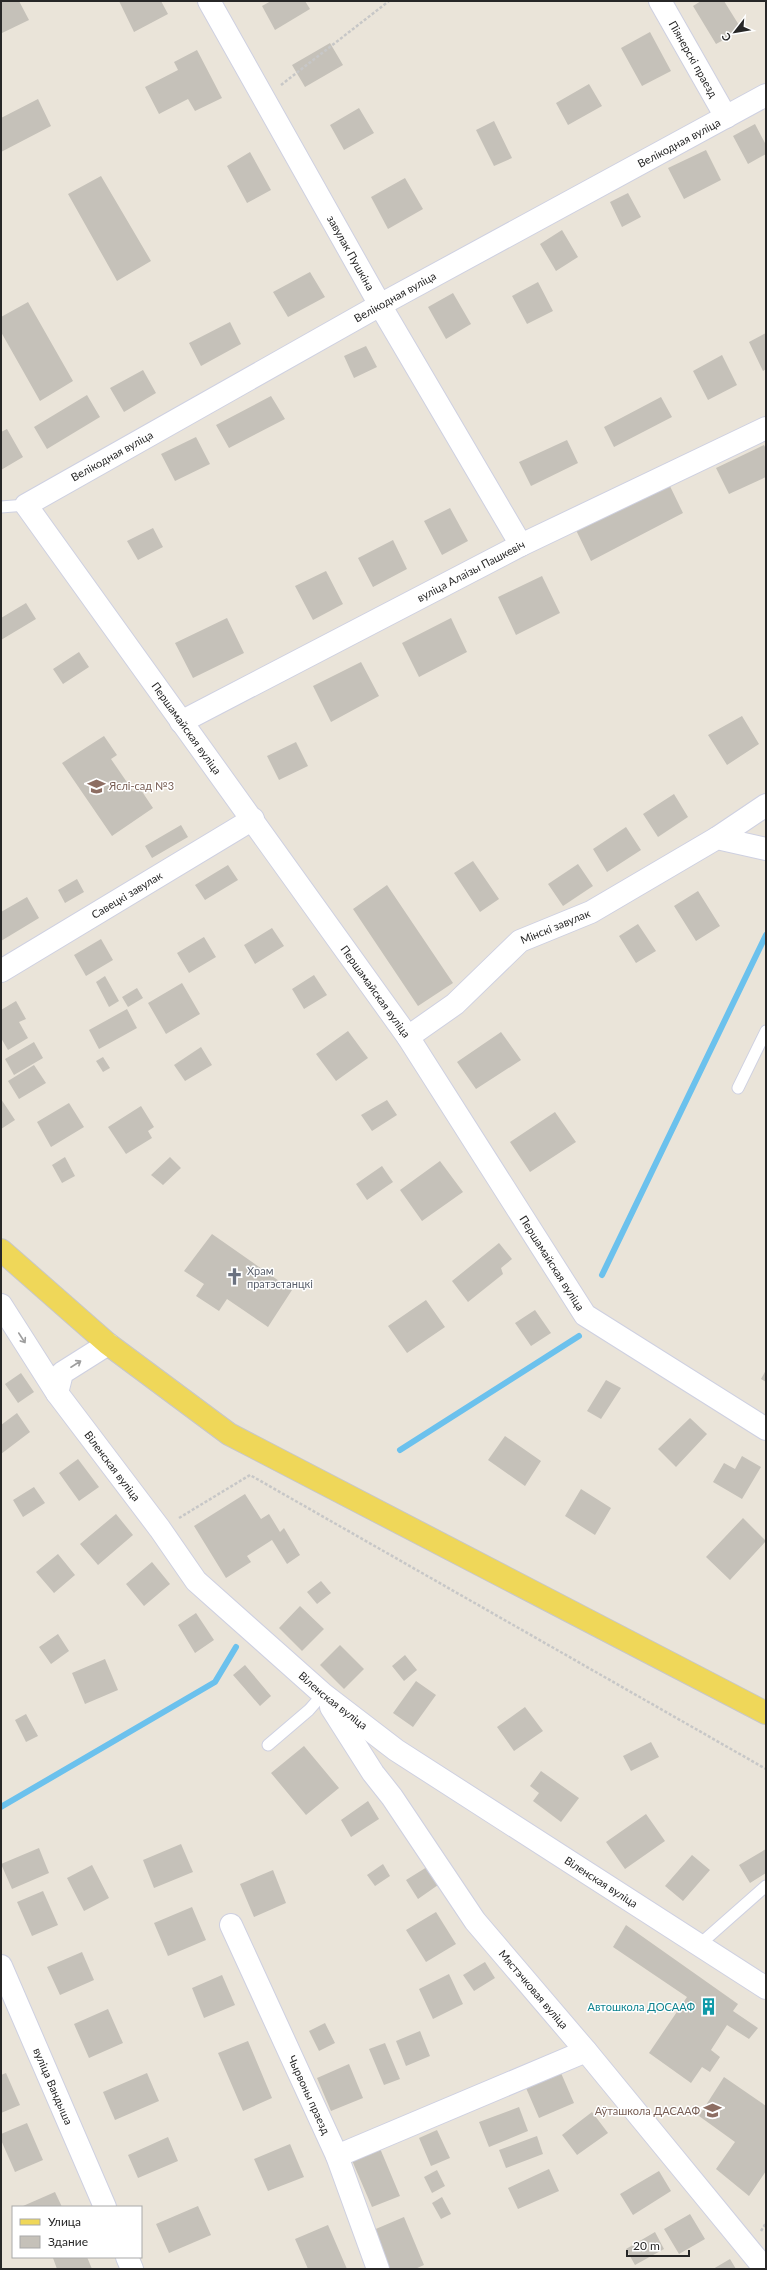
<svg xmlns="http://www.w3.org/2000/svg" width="767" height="2270" viewBox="0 0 767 2270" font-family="Lato,sans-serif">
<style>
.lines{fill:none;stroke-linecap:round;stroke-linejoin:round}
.stream{stroke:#6bc1ed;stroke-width:6}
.building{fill:#c5c1b9}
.service-casing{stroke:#ced0e1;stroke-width:13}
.minor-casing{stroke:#ced0e1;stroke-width:24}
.primary-casing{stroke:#c7c7c7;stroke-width:24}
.path{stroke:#c7c7c7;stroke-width:2.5;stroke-dasharray:3 2;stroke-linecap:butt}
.service{stroke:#fff;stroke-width:11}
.minor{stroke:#fff;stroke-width:22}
.primary{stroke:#efd759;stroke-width:22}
.oneway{stroke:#9e9e9e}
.labels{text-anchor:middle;stroke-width:3;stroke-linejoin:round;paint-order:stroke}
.street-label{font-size:11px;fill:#272727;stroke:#fff}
.education-label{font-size:11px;fill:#785e54;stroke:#fff;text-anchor:start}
.worship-label{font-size:11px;fill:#5b616d;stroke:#fff;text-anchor:start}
.culture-label{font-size:11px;fill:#0d838f;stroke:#fff;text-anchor:end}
</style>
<rect width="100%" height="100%" fill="#eae4d9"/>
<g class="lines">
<!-- stream -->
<path class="stream" d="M602,1275L766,935
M400,1450L579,1336
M1,1807L215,1682L236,1647"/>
</g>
<!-- building -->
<path class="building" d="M1,1H19L29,20L2,33Z
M119,1H161L168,14L134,32Z
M271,1H305L310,9L275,30L262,6Z
M701,1H724L742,30L716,44L693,6Z
M650,32L671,71L642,86L621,48Z
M330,43L343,65L305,87L292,65Z
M197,50L222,98L195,111L188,99L159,114L145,87L178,70L174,62Z
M589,84L602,106L568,125L556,103Z
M38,99L51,126L1,152V118Z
M359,108L374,133L344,150L330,125Z
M494,121L512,158L494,166L476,130Z
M755,124L766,145V154L748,164L733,136Z
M706,150L721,180L684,199L668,168Z
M250,152L271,190L247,203L227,166Z
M101,176L151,261L117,281L68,194Z
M405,178L423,209L388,229L371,197Z
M628,193L641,217L622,227L610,202Z
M562,230L578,257L556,271L540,244Z
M310,272L325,297L288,317L273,292Z
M538,282L553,311L527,324L512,296Z
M453,293L471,324L446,339L428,307Z
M28,302L73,381L40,401L1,332V317Z
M230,322L241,344L201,366L189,343Z
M766,333V369L763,371L749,342Z
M366,346L377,367L354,378L344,356Z
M722,355L737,385L708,400L693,371Z
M143,370L156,393L124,412L110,388Z
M87,395L100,417L47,449L34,427Z
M271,396L285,419L229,448L216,425Z
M661,397L672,417L614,447L604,427Z
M7,429L23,457L1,470V432Z
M196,437L210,464L175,481L161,454Z
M567,440L578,463L531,486L519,462Z
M764,445L766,449V477L729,494L716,468Z
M667,480L683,513L591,561L575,528Z
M450,508L468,541L442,555L424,521Z
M153,528L163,547L138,560L127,541Z
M393,540L407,569L373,587L358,558Z
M326,571L343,604L313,620L295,586Z
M542,576L560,613L516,635L498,597Z
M26,603L36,619L1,640V618Z
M227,618L244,653L193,678L175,643Z
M451,618L467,652L419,677L402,643Z
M79,652L89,667L63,684L53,669Z
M361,662L379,696L331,722L313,686Z
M742,716L759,744L727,765L708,735Z
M104,736L117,755L111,759L133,791L139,787L153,808L112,836L62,763Z
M296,742L308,766L279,780L267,756Z
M674,794L688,817L658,837L643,814Z
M181,825L188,837L152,858L145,846Z
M626,827L641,850L607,872L593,849Z
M473,861L499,899L480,912L454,873Z
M578,864L593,886L563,906L548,884Z
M228,865L238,880L205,900L195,885Z
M77,879L84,892L65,903L58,890Z
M387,885L453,983L418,1006L353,909Z
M698,891L720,926L696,941L674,906Z
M27,897L39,918L1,941V912Z
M638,924L656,951L636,963L619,936Z
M272,928L284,946L255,964L244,945Z
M204,937L216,957L189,973L177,953Z
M101,939L113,960L86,976L74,955Z
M314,975L327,995L304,1009L292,989Z
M105,976L119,1001L109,1007L96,982Z
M182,983L200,1014L166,1034L148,1003Z
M137,988L143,998L128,1007L122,997Z
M16,1001L26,1019L19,1022L28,1038L8,1050L1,1038V1010Z
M127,1009L137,1028L99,1049L89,1030Z
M348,1031L368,1058L336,1081L316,1054Z
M501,1032L521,1060L476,1089L457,1062Z
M34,1042L43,1058L14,1075L5,1059Z
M201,1047L212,1065L185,1081L174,1065Z
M103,1057L110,1068L103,1072L96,1061Z
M34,1065L46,1083L19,1099L8,1081Z
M1,1099L15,1120L1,1129Z
M387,1100L397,1115L372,1131L361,1115Z
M69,1103L84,1127L51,1147L37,1122Z
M141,1106L154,1127L148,1131L152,1138L126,1154L108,1127Z
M555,1112L576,1142L530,1172L510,1142Z
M65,1157L75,1176L62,1183L52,1165Z
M170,1157L181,1168L163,1185L151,1175Z
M440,1161L463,1192L422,1221L400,1190Z
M382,1166L393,1182L367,1200L356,1184Z
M212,1234L292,1290L268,1327L227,1299L219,1311L196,1296L204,1284L184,1271Z
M499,1243L512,1259L501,1268L503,1274L468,1302L452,1281Z
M426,1300L445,1327L407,1353L388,1326Z
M535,1310L551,1333L531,1346L515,1323Z
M766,1370V1382L761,1379Z
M21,1373L34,1392L18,1403L5,1384Z
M606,1380L621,1388L601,1419L587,1411Z
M17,1413L30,1432L1,1454V1425Z
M690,1418L707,1434L676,1467L658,1449Z
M505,1436L541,1461L525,1486L488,1460Z
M742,1456L761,1467L742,1499L713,1482L724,1463L735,1469Z
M78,1459L99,1487L79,1501L59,1473Z
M34,1487L45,1503L23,1517L13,1500Z
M581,1489L611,1508L595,1535L565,1516Z
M245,1494L261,1519L269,1514L280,1532L284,1528L300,1555L287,1564L272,1540L247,1556L251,1562L226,1578L194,1526Z
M116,1514L133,1535L98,1565L80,1544Z
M743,1518L766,1541L730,1580L706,1557Z
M58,1554L75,1575L54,1593L36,1572Z
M152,1562L170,1584L144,1606L126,1584Z
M321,1581L331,1593L317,1604L307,1592Z
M300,1606L324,1629L302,1651L279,1628Z
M196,1613L214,1640L195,1653L178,1625Z
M58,1634L69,1651L51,1664L39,1647Z
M340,1645L364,1669L344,1689L320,1665Z
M405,1655L417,1670L404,1681L392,1666Z
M105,1659L118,1690L85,1704L72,1673Z
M245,1665L271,1696L260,1706L233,1675Z
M416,1681L436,1695L413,1727L393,1713Z
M525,1707L543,1731L514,1751L497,1727Z
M26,1714L38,1736L26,1742L15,1720Z
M651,1742L659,1757L631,1771L623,1756Z
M304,1746L339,1788L306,1815L271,1773Z
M541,1771L579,1798L561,1822L533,1801L539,1793L530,1786Z
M368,1801L379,1819L351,1837L341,1820Z
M646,1814L665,1841L625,1869L606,1842Z
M181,1844L193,1872L154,1888L143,1860Z
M39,1848L49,1873L12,1889L1,1864Z
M766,1849V1873L750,1883L739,1865Z
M692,1855L710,1870L683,1901L665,1886Z
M383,1864L390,1876L375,1886L367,1875Z
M92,1865L109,1898L84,1911L67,1878Z
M427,1867L438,1885L418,1899L406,1880Z
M273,1870L286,1903L254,1917L240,1884Z
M43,1891L58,1925L32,1936L17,1902Z
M192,1907L206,1940L168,1956L154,1923Z
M436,1912L456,1944L426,1962L406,1930Z
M626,1925L738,2004L733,2011L758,2028L749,2039L727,2025L711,2050L720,2057L710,2072L702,2067L691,2083L649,2053L687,1997L613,1947Z
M82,1952L94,1980L60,1995L47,1967Z
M485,1962L495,1978L474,1991L463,1975Z
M449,1974L463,2004L433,2019L419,1989Z
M222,1975L235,2005L204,2018L192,1988Z
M108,2009L123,2043L89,2058L74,2024Z
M325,2023L335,2043L319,2051L309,2031Z
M420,2031L430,2056L406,2066L396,2041Z
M248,2041L272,2098L243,2111L218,2053Z
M385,2043L400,2079L384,2085L369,2049Z
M349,2064L363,2098L331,2111L317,2078Z
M6,2073L20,2105L1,2113V2075Z
M147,2073L159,2101L115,2120L103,2092Z
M561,2073L574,2103L539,2118L526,2088Z
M724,2077L766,2106V2171L749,2196L716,2169L735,2142L699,2116Z
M519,2107L528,2131L489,2147L479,2122Z
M592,2112L608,2133L577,2155L562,2135Z
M27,2123L43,2160L15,2172L1,2140V2134Z
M437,2130L450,2158L431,2166L419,2138Z
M537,2136L543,2154L506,2168L499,2150Z
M168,2137L178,2161L138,2178L128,2155Z
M290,2144L304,2177L268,2191L254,2159Z
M379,2146L400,2196L372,2207L351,2158Z
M549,2169L559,2191L518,2209L508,2188Z
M437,2170L445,2186L432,2193L424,2177Z
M659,2171L671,2191L633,2215L620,2194Z
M55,2192L62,2207H23V2206Z
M442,2197L451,2214L441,2219L432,2203Z
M198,2206L211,2235L169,2253L156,2224Z
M690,2214L705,2239L679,2254L664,2229Z
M404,2217L424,2265L415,2269H387L371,2231Z
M328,2225L347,2269H308L295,2239Z
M655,2232L664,2249L635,2265L626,2249Z
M56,2257H87L92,2269H57L53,2258Z
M730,2259L736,2269H713Z"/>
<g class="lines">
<defs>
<path id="service" d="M1,507L26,505
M738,1088L766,1031
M268,1745L309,1710L323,1694
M699,1945L766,1886"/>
<g id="minor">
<path id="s1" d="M209,1L380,305L521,545"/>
<path id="s2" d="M660,1L726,117"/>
<path id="s3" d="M766,95L380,305L26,505L408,1037L585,1315L766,1429"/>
<path id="s4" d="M181,722L521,545L766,428"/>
<path d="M717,838L766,805"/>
<path id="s5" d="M1,971L253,819"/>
<path id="s6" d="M408,1037L455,1004L520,941L591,912L717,838L766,849"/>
<path id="s7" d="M1,1305L57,1393L160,1529L196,1581L323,1694L396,1750L766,1988"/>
<path d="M57,1393L62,1373L108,1344"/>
<path id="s8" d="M331,1707L373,1773L392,1797L475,1921L586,2051L765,2269"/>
<path id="s9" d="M231,1925L337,2156L378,2269"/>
<path id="s10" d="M1,1966L105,2207"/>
<path d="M337,2156L586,2051"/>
<path d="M127,2257L132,2269"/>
</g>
<path id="primary" d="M1,1250L108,1344L229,1434L766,1713"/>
</defs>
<!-- service casing -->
<use href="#service" class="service-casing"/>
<!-- minor casing -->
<use href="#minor" class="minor-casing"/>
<!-- primary casing -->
<use href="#primary" class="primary-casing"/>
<!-- path -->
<path class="path" d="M281,85L389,1
M179,1518L250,1475L766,1769
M761,2231L766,2223"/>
<!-- service -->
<use href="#service" class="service"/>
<!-- minor -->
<use href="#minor" class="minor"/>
<!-- primary -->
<use href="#primary" class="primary"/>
</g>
<!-- one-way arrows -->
<defs><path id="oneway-shaft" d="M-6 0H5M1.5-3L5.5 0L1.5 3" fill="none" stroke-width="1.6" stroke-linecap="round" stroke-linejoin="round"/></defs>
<g class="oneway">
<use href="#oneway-shaft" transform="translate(22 1338) rotate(57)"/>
<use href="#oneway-shaft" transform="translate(76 1364) rotate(-33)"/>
</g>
<!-- icons -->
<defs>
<symbol id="school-bare" viewBox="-9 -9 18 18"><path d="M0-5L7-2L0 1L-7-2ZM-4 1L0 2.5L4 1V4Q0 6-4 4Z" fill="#8d6e63" stroke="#fff" stroke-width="2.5" paint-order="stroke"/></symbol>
<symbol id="church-bare" viewBox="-9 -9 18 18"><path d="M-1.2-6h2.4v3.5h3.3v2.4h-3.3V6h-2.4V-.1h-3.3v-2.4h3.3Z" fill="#6b7280" stroke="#fff" stroke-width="2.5" paint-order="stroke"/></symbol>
<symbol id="building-bare" viewBox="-9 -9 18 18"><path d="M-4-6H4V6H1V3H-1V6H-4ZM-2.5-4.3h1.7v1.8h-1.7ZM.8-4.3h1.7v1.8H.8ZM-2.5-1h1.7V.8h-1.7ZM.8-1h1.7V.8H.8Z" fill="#0f9aa8" stroke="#fff" stroke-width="2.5" paint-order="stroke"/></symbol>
</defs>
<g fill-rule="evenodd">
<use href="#school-bare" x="84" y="774" width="25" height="25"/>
<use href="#church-bare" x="222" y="1264" width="25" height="25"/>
<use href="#building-bare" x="696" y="1994" width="25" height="25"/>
<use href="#school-bare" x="700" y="2098" width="25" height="25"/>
</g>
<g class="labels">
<!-- street labels -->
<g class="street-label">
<text dy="4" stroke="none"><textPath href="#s2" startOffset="67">Піянерскі праезд</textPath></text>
<text transform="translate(679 143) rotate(-28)" y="4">Велікодная вуліца</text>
<text dy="4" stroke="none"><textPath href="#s1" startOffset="289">завулак Пушкіна</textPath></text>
<text transform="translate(395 297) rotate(-29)" y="4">Велікодная вуліца</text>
<text transform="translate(112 456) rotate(-29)" y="4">Велікодная вуліца</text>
<text dy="4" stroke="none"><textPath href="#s4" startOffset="327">вуліца Алаізы Пашкевіч</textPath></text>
<text dy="4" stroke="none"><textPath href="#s3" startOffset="1121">Першамайская вуліца</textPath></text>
<text dy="4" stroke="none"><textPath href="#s5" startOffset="147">Савецкі завулак</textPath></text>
<text dy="4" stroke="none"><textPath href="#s6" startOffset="186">Мінскі завулак</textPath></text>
<text dy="4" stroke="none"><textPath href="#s3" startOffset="1445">Першамайская вуліца</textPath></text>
<text dy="4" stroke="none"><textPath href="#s3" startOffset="1769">Першамайская вуліца</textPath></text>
<text dy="4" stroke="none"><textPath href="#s7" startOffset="196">Віленская вуліца</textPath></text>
<text dy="4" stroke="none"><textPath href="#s7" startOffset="520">Віленская вуліца</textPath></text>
<text dy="4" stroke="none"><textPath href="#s7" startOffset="844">Віленская вуліца</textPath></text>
<text dy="4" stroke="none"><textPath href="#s8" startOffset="348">Мястэчковая вуліца</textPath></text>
<text dy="4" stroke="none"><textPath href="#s10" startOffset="131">вуліца Вандыша</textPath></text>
<text dy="4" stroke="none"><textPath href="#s9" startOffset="187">Чырвоны праезд</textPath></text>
</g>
<!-- education labels -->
<g class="education-label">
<text x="109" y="790">Яслі-сад №3</text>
<text x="700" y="2115" text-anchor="end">Аўташкола ДАСААФ</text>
</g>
<!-- worship labels -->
<g class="worship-label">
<text x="247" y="1275">Храм<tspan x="247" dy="13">пратэстанцкі</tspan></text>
</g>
<!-- culture labels -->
<g class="culture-label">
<text x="695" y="2011">Автошкола ДОСААФ</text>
</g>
</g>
<!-- border -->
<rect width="767" height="2270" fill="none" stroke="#272727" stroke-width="4"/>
<!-- legend -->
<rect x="12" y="2206" width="130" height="52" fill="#ffffff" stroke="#a9a9a9"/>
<rect x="20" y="2219" width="20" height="6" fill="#efd759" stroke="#a9a9a9"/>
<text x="48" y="2226" font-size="12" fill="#272727">Улица</text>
<rect x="20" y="2236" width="20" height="12" fill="#c5c1b9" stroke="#a9a9a9"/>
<text x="48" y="2246" font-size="12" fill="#272727">Здание</text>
<!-- north arrow -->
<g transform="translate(735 32) rotate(239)" stroke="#ffffff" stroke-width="3" paint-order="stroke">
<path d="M0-3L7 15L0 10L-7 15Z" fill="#272727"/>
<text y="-6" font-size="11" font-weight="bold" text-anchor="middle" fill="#272727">С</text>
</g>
<!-- scale -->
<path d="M627 2250v6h62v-6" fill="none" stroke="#272727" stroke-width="2"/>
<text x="633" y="2250" font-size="12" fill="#272727" stroke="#ffffff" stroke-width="3" paint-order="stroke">20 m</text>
</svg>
